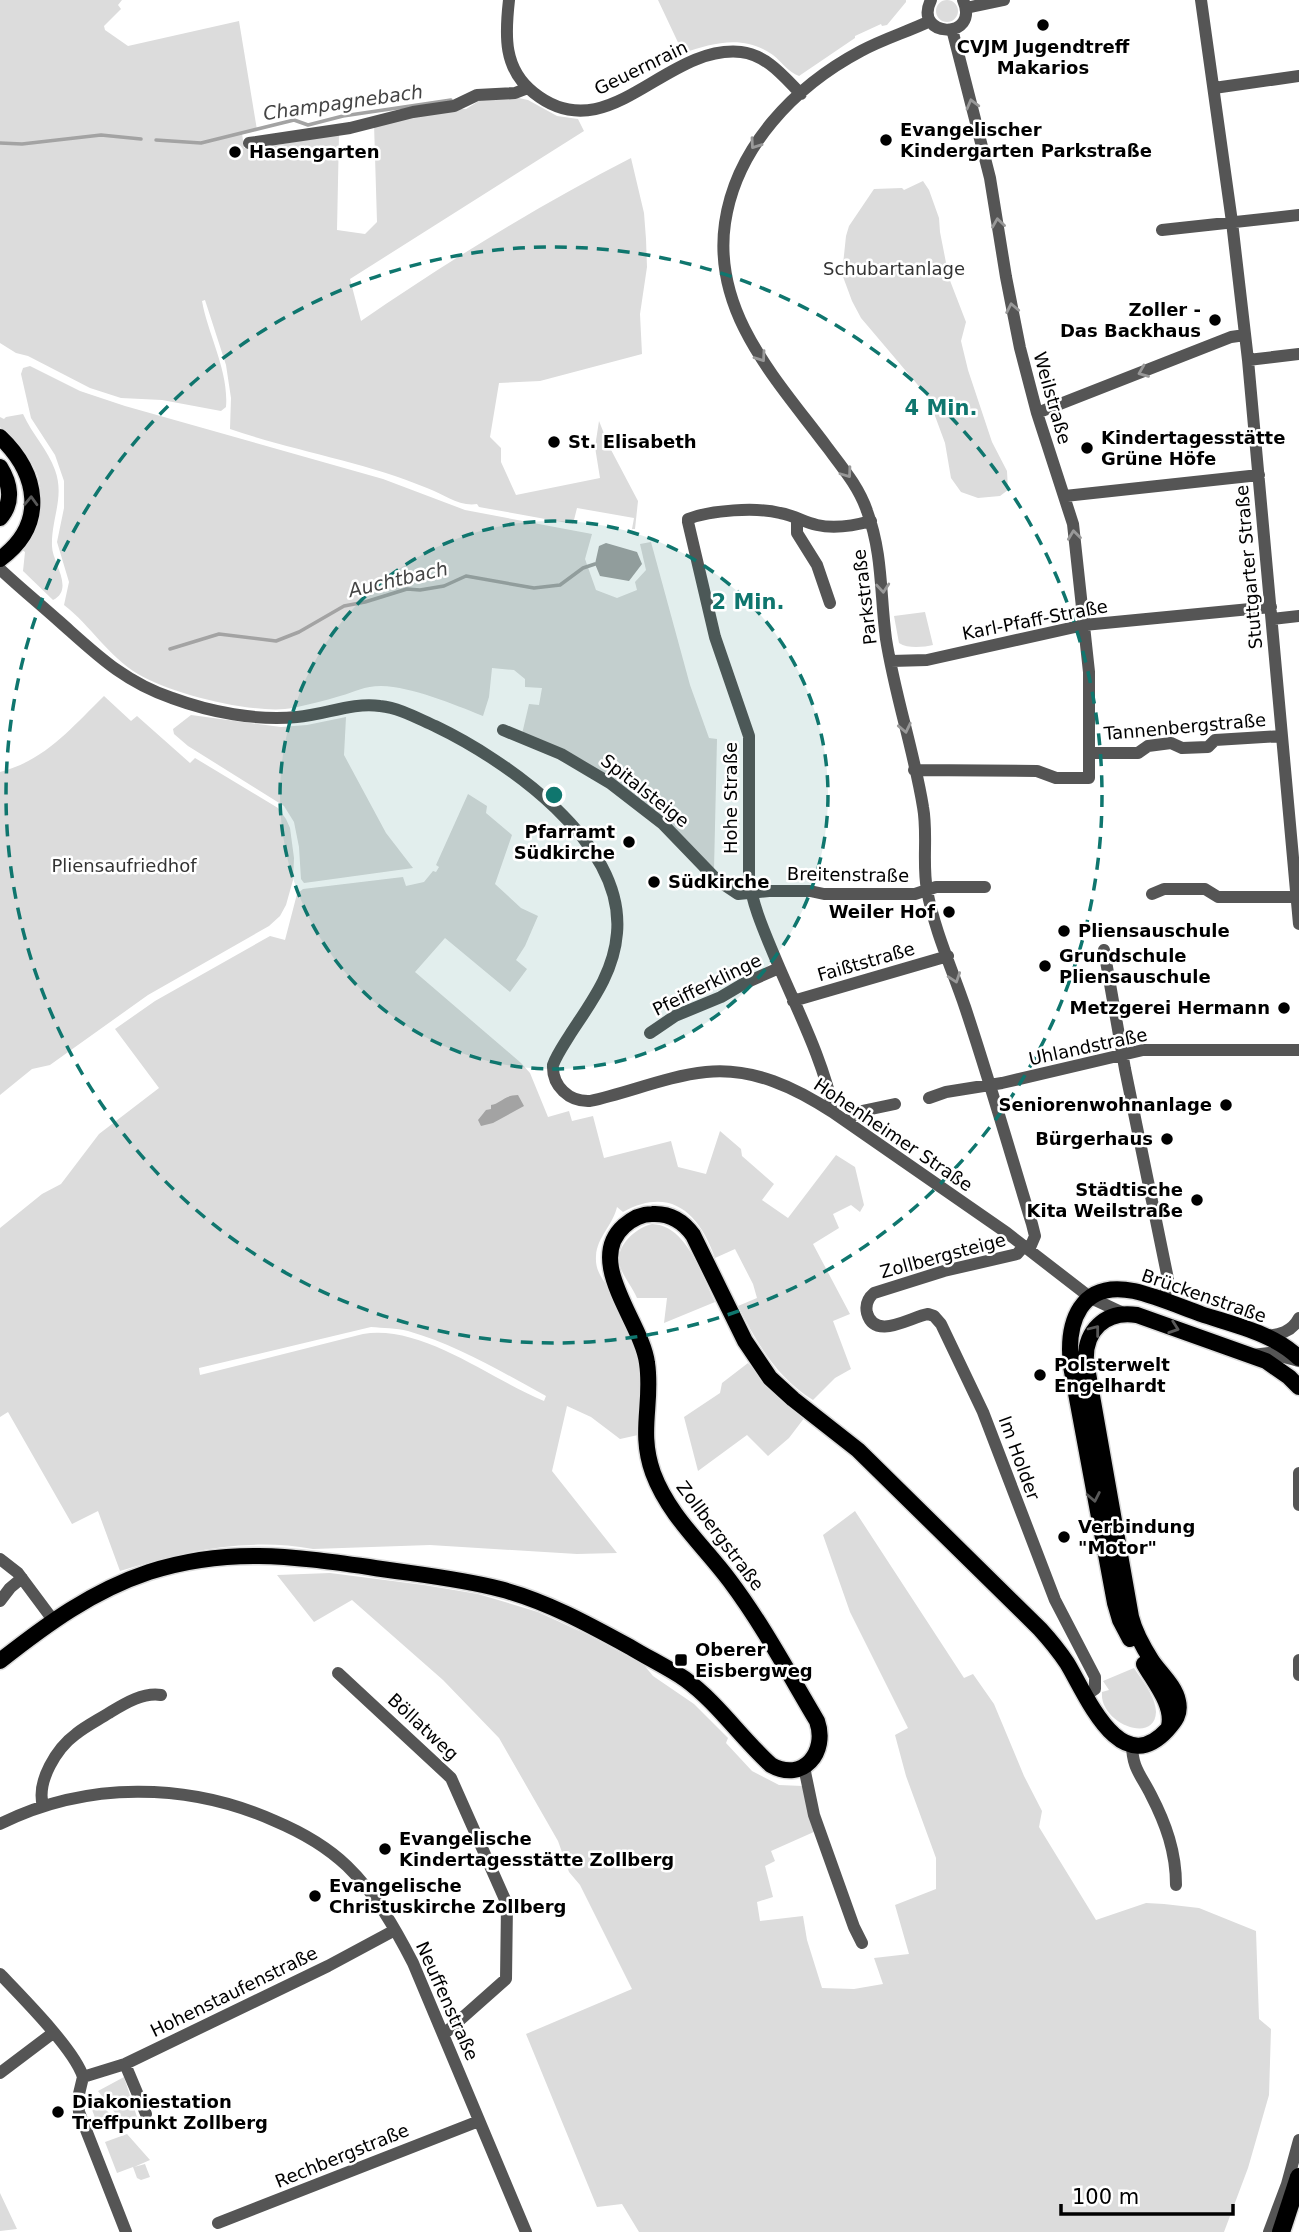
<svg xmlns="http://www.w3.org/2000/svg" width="1299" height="2232" viewBox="0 0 1299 2232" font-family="'DejaVu Sans',sans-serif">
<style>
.green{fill:#dcdcdc;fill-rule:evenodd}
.water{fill:#a3a3a3}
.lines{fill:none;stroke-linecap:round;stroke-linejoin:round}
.stream{stroke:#a3a3a3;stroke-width:3.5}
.major-casing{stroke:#dbdbdb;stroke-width:19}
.highway-casing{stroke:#dbdbdb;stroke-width:21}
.minor{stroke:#555;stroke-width:12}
.major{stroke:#000;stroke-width:16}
.highway{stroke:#000;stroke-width:18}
.oneway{stroke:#999}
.oneway2{stroke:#595959}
.ring{fill:none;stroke:#0f766e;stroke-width:3.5;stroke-dasharray:12 9}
.poi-dot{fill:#000;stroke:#fff;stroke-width:2.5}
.labels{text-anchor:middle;stroke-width:5;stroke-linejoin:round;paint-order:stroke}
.poi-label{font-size:18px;font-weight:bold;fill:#000;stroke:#fff;text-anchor:start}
.street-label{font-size:18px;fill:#000;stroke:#fff}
.park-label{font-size:18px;fill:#333;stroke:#fff}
.water-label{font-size:19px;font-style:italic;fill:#444;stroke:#fff}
.centre{fill:#0f766e;stroke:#fff;stroke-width:3.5}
.ring-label{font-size:21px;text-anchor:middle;font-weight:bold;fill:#0f766e;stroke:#fff;stroke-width:5;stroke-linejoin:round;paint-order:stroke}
</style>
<rect width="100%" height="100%" fill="#fff"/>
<!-- green -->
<path class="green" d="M936 11a11 11 0 1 1 22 0a11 11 0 1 1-22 0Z
M0,0H122L118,5L121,9L104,26L105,30L128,46L239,21L257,130L242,133L244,148L278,145L339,133L337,230L365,234L377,222L374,124L452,109H466L482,99L514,97L528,100L557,116L578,119L584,131L350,279L361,321C448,261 538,206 631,158L644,213L646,239L647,267L640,314L642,354L540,381L499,383L490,437L501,448V462L516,495L600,478L595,447L599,421L609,446L638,501L635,529H632L634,518L577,508L573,524L479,507L477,504C460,507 443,494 427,488C365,462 294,451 230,429L231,398L226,365L205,300L202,301C208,335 229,371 226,407L221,411L162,400L121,398L90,388L28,356L16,353L0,343Z
M658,0H906V2L887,25L882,26L881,24L855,36V38L799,76C788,72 782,62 773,55C744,34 713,43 683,53Z
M923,181L929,190L939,218L940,232L949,278L966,322L961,341L968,370L992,442L1007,471L1008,490L1000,496L978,498L961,492L951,478L945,443L928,397L861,318L852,301L842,274L846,236L849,226L874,189L902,188L904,190Z
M30,366L80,391L125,406L383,479L465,510L592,534L585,559L596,590L617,598L637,590L635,582L646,570L640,544L651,542L690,685L709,738L717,739L714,870L673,827L522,734L529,704L539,705L542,688L525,687V679L514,670L492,668L489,697L483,716C453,704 413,687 381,686C364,686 355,692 340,696C324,701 309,704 293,708C255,715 171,694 138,674C108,656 91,626 64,605L69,582L57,542L64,508V481L55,455L31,418L21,374L23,368Z
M23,414C32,434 48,450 55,470C65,497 51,519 52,546C52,562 75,589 53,600L23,571L25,552L22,550C27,534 35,518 39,503C47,472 20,445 0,427V417L4,419L6,417Z
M925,612L933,645C924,647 908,649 899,643L894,616Z
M104,696L131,721L137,716L190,763L195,758L278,808L286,819L290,828L294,858L293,880L286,905L280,916L269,926L148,995L50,1065L32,1069L0,1095V772C46,760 71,728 104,696Z
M191,715L281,727L307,725L346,717L344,755L386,833L413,868L304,883L301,879L299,847L294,822L284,806L188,746L174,734L173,729Z
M468,794L487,806L486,813L512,835L495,884L521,908L538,916L525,946L516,960L527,969L510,992L445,938L415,972L521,1063L530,1073L548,1117L569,1111L572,1121L593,1116L604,1158L671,1141L678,1167L706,1174L720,1131L741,1149L742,1156L774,1184L762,1200L788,1218L836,1155L855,1167L864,1205L860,1212L851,1205L833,1214L839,1228L813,1244L850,1314L833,1321L851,1369L835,1378L813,1400C776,1377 757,1343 738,1306L757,1298L753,1284L735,1249L715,1258C699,1213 671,1186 623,1212L617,1207C613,1225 597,1237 596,1256C595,1271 602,1278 610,1290C620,1306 632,1336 638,1354C645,1379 638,1410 638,1435L620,1439L591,1417L567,1406L552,1471L617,1553L577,1554L430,1545L313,1549C247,1537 183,1551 120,1571L98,1511L72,1524L8,1412L0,1417V1228L42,1194L61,1184L99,1134L159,1088L115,1029L155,1001L270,936L285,940L297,894L303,889L403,877L406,886L424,882L433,871L436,872L439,867L436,865ZM371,1327C383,1328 396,1328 408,1331C457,1345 502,1372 546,1396L544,1401C492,1380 422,1324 363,1334L200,1375L199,1368Z
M652,1224C687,1225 701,1275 715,1302L664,1323L667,1298H637C633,1288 625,1279 621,1269C612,1248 635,1228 652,1224Z
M748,1363L779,1397L805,1417L789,1438L768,1456L747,1435L698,1471L684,1417L720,1393L722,1383Z
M855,1511L964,1678L973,1674L994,1704L1024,1776L1042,1811L1039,1827L1096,1920L1146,1903L1164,1904L1199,1908L1256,1931L1259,2019L1271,2029L1269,2095L1248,2168L1224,2232H639L622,2204L597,2207L526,2034L632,1989L580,1885L569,1872L558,1841L499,1738L443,1680L352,1600L314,1622L277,1575L330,1573L424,1585L478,1594L538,1612L586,1634L644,1665L653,1676L694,1704L728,1738L726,1743L752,1771L779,1785L803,1786L816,1831L771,1851L775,1861L765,1866L773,1897L757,1902L760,1921L803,1916L807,1940L822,1988L854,1989L883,1984L874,1958L909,1954L895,1905L936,1889V1858L906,1776L895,1735L908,1728L850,1612L823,1535Z
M1134,1668C1142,1680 1156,1697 1156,1712C1155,1745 1099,1723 1102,1692L1109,1690L1103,1681Z
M124,2077L137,2117L123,2123L98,2091Z
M98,2101L119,2124L100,2131L91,2107Z
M127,2134L150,2160L134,2167L145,2164L150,2177L141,2180L137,2178L133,2167L117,2173L105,2142Z
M0,2193L17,2229L0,2231Z"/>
<!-- water -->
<path class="water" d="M606,543L637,552L642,564L629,581L600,576L595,564L599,546Z
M518,1095L524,1106L493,1123L481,1126L478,1120L486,1110L491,1109V1105C500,1104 504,1095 518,1095Z"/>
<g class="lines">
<!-- stream -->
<path class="stream" d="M156,140L201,143L294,120L308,125L343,116L451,100
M0,143L22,144L101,135L141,139
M170,649L219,634L276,641L299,632L344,606L365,602L407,589L420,590L444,586L466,576L534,588L560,585L583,568L595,564"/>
<defs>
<path id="major" d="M0,437C38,473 48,524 0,559
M0,467C10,483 14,502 0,518
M1130,1639L1120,1620L1115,1603L1071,1366C1066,1322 1080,1280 1134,1291C1156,1296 1179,1306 1201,1314C1234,1325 1273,1333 1299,1358
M0,1661C47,1624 92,1591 149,1572C227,1547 291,1556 369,1567C413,1574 457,1578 500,1589C546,1601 588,1624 630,1647C648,1658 667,1667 685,1679C718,1703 741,1738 771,1765C803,1783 828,1752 817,1721C789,1674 763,1625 730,1581C704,1546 669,1516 653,1473C638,1431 653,1403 647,1363C642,1322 584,1262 624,1226C632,1219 641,1214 652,1214C669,1213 683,1221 693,1235L745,1341L770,1378L793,1399L858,1450L1040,1629C1050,1640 1059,1651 1067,1663C1086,1694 1120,1781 1167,1730C1175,1721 1181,1714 1178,1701C1175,1686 1161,1674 1152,1661C1143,1647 1135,1633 1131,1617L1086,1362C1084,1331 1105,1310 1137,1315L1266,1361L1289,1377L1299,1387
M1144,1664C1154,1682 1174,1705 1169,1726"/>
<path id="highway" d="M1281,2232L1299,2177"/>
</defs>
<!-- major casing -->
<use href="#major" class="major-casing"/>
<!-- highway casing -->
<use href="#highway" class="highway-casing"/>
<!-- minor -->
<path class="minor" d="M509,0C505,35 503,69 534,93C608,152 665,44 741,52C767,55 784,77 801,94
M931,0C912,38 981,41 963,0
M1201,0L1232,222L1248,360L1299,924
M966,8L1004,0
M930,21C907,32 883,39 861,51C795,86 736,147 725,223C712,313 777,380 827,447C842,467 859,487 867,511C883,554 880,595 886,639C895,696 914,751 923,807C928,834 922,863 927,890C934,929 952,969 965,1007C989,1079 1010,1152 1032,1224L1035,1236L1029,1250
M1214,88L1299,76
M249,143L350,128L413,112L454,106L477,95L515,93L528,88
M1162,230L1299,215
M1248,360L1299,354
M1037,413L1231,337L1245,335
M1065,496L1259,475
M797,518V533L817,565L830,603
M0,569C19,587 40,604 60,622C96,654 124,682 172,698C210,712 256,721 297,717C325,715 352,702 380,706C400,708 417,718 435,726C506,760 625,842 617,933C614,972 592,1001 571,1033C565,1043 557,1054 553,1065C552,1086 569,1102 590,1101C628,1093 667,1076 706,1072C753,1067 796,1088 834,1113L1007,1233L1091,1298L1125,1314
M1272,619L1299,616
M891,661L927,660L1084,625L1271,607
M503,730L561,754L610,783L663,824L717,880L738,894L769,891H810L824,894H915L936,887H985
M1090,753H1138L1148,746L1171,743L1182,748L1208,747L1215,740L1282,736
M914,770L1037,771L1056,778H1089V672L1073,524L1037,413L1020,348L1006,277L990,178L952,29
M1152,894L1164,889H1205L1218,897H1299
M1104,950L1125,1069L1168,1279L1164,1301
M793,1001L948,956
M650,1033L675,1016L721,997L743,984L779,968
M929,1098L946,1092L1002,1083L1143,1050H1299
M834,1113C823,1058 795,1006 774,955C764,931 752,904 749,878V736L715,637L688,522V519C711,510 756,507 780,513C793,515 804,522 817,525C835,529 853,526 871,521
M847,1122L857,1112L895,1104
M1024,1246L1017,1254L944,1271L874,1293C868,1298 865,1304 867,1313C875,1341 910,1317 928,1314L934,1316L941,1324L983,1412L1055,1600L1095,1677V1689L1086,1695
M1264,1336C1279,1335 1292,1332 1299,1318
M1253,1355L1269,1353L1299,1361
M1299,1473V1505
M0,1559L18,1573L53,1620
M0,1601L10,1588L22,1578
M1299,1660V1675
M338,1673L451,1778L507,1904L506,1979L444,2034
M1132,1744C1132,1768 1141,1775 1151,1795C1166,1824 1176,1852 1176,1885
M804,1767L814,1815L854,1927L862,1943
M43,1806C36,1781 57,1748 76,1734C86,1726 98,1720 109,1713C124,1704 143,1692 161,1695
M0,1824C86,1781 188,1782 275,1821C301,1832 326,1846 347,1866C375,1893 395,1928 413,1963L526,2232
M0,1974C21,1996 75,2050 83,2077
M125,2064L146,2114
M0,2073L53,2033
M83,2077L125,2064L328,1966L395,1930
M83,2077L78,2098L79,2112L126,2232
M218,2223L479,2121
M1269,2232L1287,2184L1299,2140"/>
<!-- major -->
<use href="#major" class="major"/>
<!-- highway -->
<use href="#highway" class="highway"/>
</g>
<!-- one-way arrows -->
<defs><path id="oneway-chevron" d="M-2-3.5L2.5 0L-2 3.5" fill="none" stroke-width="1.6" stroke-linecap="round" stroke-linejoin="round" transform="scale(1.75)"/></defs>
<g class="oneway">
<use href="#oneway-chevron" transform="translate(972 104) rotate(-105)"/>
<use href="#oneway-chevron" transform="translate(755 144) rotate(125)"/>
<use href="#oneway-chevron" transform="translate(998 223) rotate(-98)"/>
<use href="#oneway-chevron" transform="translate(1012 308) rotate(-101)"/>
<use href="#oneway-chevron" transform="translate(761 357) rotate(55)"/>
<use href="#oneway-chevron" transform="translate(1143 372) rotate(158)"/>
<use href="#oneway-chevron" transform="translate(847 473) rotate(54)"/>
<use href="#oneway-chevron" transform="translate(1074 535) rotate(-97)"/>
<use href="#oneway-chevron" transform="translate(883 588) rotate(85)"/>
<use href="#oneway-chevron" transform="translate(905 728) rotate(78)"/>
<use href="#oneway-chevron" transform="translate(955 978) rotate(71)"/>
</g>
<g class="oneway2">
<use href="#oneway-chevron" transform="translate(31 501) rotate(-88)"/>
<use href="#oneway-chevron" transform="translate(1174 1328) rotate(19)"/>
<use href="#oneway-chevron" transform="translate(1095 1330) rotate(-52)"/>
<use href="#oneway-chevron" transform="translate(1094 1497) rotate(79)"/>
</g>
<!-- distance rings -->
<circle cx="554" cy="795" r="274" fill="#0f766e" fill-opacity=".12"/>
<g class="ring">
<circle cx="554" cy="795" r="274"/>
<circle cx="554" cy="795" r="548"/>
</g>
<!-- markers -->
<g class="poi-dot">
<circle cx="1043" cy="25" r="7"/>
<circle cx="886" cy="140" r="7"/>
<circle cx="235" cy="152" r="7"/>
<circle cx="1215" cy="320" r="7"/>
<circle cx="554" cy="442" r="7"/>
<circle cx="1087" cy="448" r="7"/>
<circle cx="629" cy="842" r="7"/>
<circle cx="654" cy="882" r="7"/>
<circle cx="949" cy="912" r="7"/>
<circle cx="1064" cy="931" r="7"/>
<circle cx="1045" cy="966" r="7"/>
<circle cx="1284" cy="1008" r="7"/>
<circle cx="1226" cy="1105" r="7"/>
<circle cx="1167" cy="1139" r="7"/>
<circle cx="1197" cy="1200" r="7"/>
<circle cx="1040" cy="1375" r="7"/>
<circle cx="1064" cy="1537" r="7"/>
<rect x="674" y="1653" width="14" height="14" rx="3.5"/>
<circle cx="385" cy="1849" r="7"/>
<circle cx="315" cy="1896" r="7"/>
<circle cx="58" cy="2112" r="7"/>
</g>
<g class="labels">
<!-- poi labels -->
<g class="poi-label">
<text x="1043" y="53" text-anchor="middle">CVJM Jugendtreff<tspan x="1043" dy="21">Makarios</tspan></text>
<text x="900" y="136">Evangelischer<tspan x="900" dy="21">Kindergarten Parkstraße</tspan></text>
<text x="249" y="158">Hasengarten</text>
<text x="1201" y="316" text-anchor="end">Zoller -<tspan x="1201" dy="21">Das Backhaus</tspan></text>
<text x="1101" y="444">Kindertagesstätte<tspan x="1101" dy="21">Grüne Höfe</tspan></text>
<text x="568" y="448">St. Elisabeth</text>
<text x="615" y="838" text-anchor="end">Pfarramt<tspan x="615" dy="21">Südkirche</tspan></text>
<text x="668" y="888">Südkirche</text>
<text x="935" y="918" text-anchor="end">Weiler Hof</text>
<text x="1078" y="937">Pliensauschule</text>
<text x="1059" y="962">Grundschule<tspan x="1059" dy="21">Pliensauschule</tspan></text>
<text x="1270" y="1014" text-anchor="end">Metzgerei Hermann</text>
<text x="1212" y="1111" text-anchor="end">Seniorenwohnanlage</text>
<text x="1153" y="1145" text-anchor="end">Bürgerhaus</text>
<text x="1183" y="1196" text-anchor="end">Städtische<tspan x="1183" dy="21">Kita Weilstraße</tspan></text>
<text x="1054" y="1371">Polsterwelt<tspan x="1054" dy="21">Engelhardt</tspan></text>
<text x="1078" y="1533">Verbindung<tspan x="1078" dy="21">"Motor"</tspan></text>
<text x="695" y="1656">Oberer<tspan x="695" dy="21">Eisbergweg</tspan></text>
<text x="399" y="1845">Evangelische<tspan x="399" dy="21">Kindertagesstätte Zollberg</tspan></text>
<text x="329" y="1892">Evangelische<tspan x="329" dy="21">Christuskirche Zollberg</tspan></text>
<text x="72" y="2108">Diakoniestation<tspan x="72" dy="21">Treffpunkt Zollberg</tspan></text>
</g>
<!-- street labels -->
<g class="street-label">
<text transform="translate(641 68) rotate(-26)" y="6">Geuernrain</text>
<text transform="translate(1052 398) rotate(74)" y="6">Weilstraße</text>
<text transform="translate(1249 567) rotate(-95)" y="6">Stuttgarter Straße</text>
<text transform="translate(865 597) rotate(-97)" y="6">Parkstraße</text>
<text transform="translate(1035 620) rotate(-11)" y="6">Karl-Pfaff-Straße</text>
<text transform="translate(1185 727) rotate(-5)" y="6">Tannenbergstraße</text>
<text transform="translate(645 791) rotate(38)" y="6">Spitalsteige</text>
<text transform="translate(731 798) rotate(-90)" y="6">Hohe Straße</text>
<text transform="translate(848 875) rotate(1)" y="6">Breitenstraße</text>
<text transform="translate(866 962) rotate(-16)" y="6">Faißtstraße</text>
<text transform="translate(707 985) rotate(-26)" y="6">Pfeifferklinge</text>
<text transform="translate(1088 1047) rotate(-12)" y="6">Uhlandstraße</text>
<text transform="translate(893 1135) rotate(34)" y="6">Hohenheimer Straße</text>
<text transform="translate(943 1256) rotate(-15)" y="6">Zollbergsteige</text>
<text transform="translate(1204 1296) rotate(19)" y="6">Brückenstraße</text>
<text transform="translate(1019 1458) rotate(70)" y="6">Im Holder</text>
<text transform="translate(720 1536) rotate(53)" y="6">Zollbergstraße</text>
<text transform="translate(423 1727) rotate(43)" y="6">Böllatweg</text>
<text transform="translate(234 1992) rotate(-26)" y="6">Hohenstaufenstraße</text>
<text transform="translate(447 2001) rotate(66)" y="6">Neuffenstraße</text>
<text transform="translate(342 2156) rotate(-22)" y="6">Rechbergstraße</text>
</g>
<!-- park labels -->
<g class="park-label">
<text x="894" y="275">Schubartanlage</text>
<text x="124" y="872">Pliensaufriedhof</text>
</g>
<!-- water labels -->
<g class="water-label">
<text transform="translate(343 102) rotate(-8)" y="7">Champagnebach</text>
<text transform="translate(398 579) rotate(-13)" y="7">Auchtbach</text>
</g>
</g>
<circle cx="554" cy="795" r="10" class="centre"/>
<g class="ring-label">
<text x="941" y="415">4 Min.</text>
<text x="748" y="609">2 Min.</text>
</g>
<!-- scale -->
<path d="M1061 2204v10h172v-10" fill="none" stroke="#000000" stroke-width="3.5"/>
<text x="1072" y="2204" font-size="21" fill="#000000" stroke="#ffffff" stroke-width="5" paint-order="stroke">100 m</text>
</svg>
